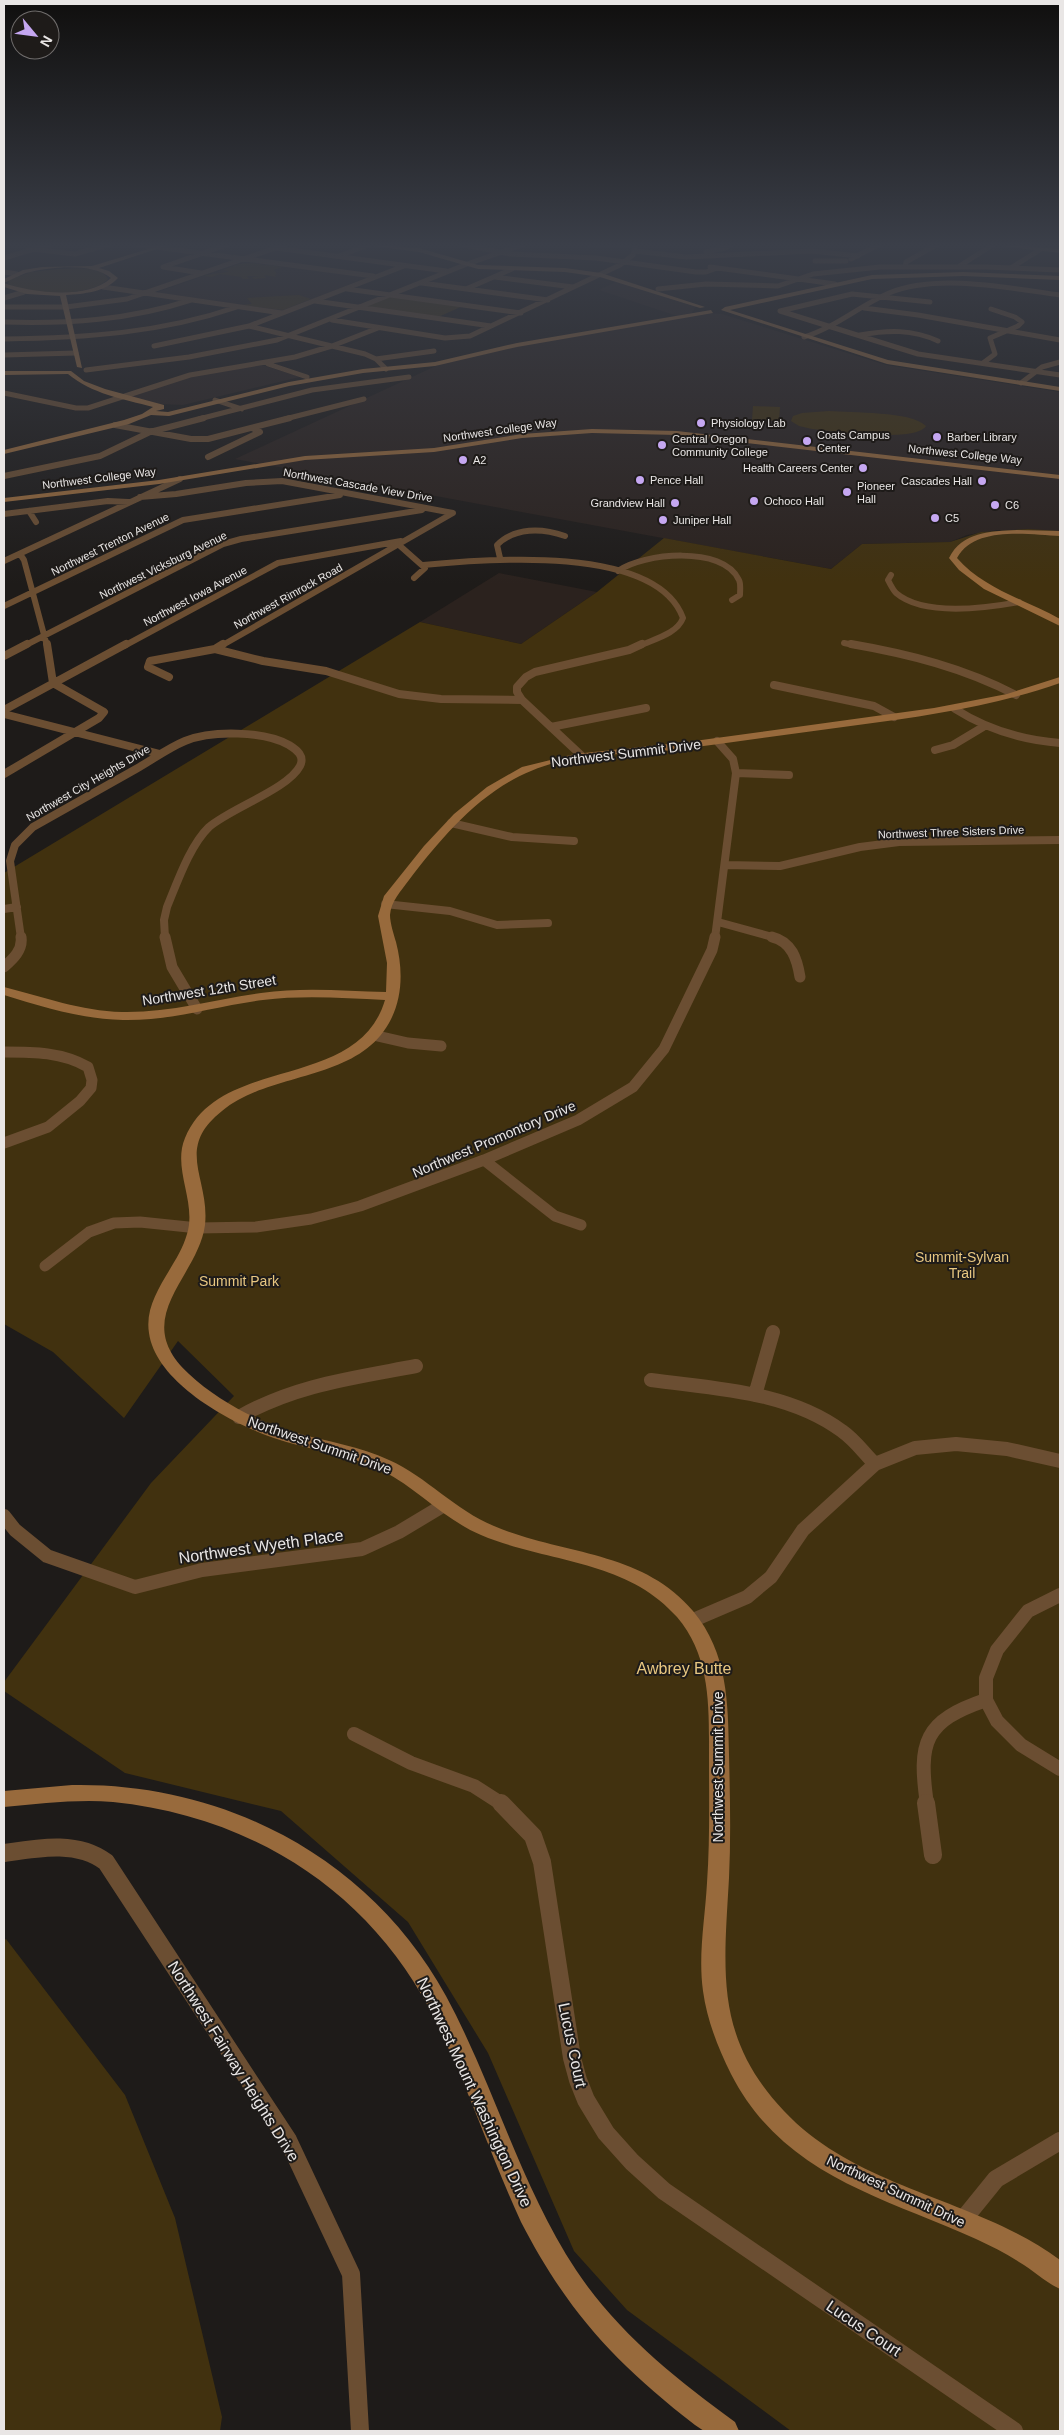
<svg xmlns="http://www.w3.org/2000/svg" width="1064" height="2435" viewBox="0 0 1064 2435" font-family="Arial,sans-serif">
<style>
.built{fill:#2b221e}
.green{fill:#41310f}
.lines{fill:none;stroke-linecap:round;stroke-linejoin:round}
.street-far5{stroke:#6b4e32;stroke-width:5}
.street-far4{stroke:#6b4e32;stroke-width:6}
.street-far3{stroke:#6b4e32;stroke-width:8}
.street-far2{stroke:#6b4e32;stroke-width:11}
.street-far1{stroke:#6b4e32;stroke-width:14}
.street{stroke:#6b4e32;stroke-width:18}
.secondary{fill:#986a3c;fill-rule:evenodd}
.poi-dot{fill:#c5a7f1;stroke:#1e1b19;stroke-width:2}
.labels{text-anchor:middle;stroke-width:4;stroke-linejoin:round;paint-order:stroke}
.far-poi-label{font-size:11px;fill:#e9e6e5;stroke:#1e1b19;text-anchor:start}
.far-street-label{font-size:11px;fill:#e9e6e5;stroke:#1e1b19}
.street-label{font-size:14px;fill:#e9e6e5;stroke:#1e1b19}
.park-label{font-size:14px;fill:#e8c781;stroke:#1e1b19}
.near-street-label{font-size:16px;fill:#e9e6e5;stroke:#1e1b19}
.near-park-label{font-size:16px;fill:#e8c781;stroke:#1e1b19}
</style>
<rect width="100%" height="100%" fill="#1e1b19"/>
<!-- built -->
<path class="built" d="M246,261L367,277L282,312L155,293Z
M618,281L696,306L692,313L677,316L599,290Z
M709,313L722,314L886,365L1060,392V531L997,530L967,535L950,542L862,544L831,569L235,459L440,364L525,345Z
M262,365L300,377L183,405L160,404L130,396L185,377Z
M499,573L597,592L521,644L420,622Z"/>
<!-- green -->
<path class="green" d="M253,263L282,267L274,270L277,274L275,275L276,277L264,275L266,278L254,279L252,277L261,276H247L249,279H243L241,277L220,274L212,277L204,276C212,273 222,274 229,271L222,270L239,264Z
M58,269C70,269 102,265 108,279C92,297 28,296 8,284L9,280L31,272Z
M299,295L311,299L283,310L240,305L252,304L247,298Z
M391,295L465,305L436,318L360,308Z
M753,406L780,407L779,421L752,420Z
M829,411C851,413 912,411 926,426C916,443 833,431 812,429L799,426L791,421L793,416L802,413Z
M1028,529L1060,531V2431H791L627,2310L574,2251L488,2053L408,1922L281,1811L125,1773L4,1691V1682L151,1483L234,1396L178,1341L124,1418L53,1352L4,1324V873L420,622L521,644L597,592L664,538L831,569L862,544L950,542L981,532Z
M6,1939L125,2095L175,2218L222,2417L220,2431H4V1940Z"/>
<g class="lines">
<!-- street-far5 -->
<path class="street-far5" d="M133,244L373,276
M460,244L510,254L596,258L696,272H706L717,268
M276,248L446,271
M32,249L75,254L110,244
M635,251L686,257L812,251L858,256
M706,252L725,248L732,244
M339,256L371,244
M4,258L51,244
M851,259L880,244
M815,261H846
M710,267L835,284
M905,267L906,262L938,244
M958,267L994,244
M1011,268L1041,249
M4,272L17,274
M201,273L163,267L229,244
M495,277L573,287
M422,283L548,300
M103,287L282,313
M347,289L521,313
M466,289L512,269
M658,289L706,284L778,286L813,274L880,267H986L1060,270
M4,298L24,292
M315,301L491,326
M930,302L852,294L780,311L918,354L1060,375
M4,307H66L127,299L287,244
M864,308L918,315L1060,340
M332,320L445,338L470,336L620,265L633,255L636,244H589
M4,322C68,324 130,320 191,300
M249,326L365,354L376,359L386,369
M860,335C888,330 912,329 938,341
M804,337C836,327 859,306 889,293C937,273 1009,288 1060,295
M4,339C84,338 161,333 237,307
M154,346L249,326L404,266
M4,355L76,353
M376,359L434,351
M983,363L995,354L990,338L1018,326L1022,322L1015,317L991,309
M268,364L307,377
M86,370L189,357L277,340L467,264L525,244
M1021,383L1042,367L1060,362
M4,393L76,408H88L190,375L295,357L332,346L378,328
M215,400L242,409
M199,419L312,390L409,377
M285,419L364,399"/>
<!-- street-far4 -->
<path class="street-far4" d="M115,425L191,439H208L290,418
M208,457L260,432L252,428
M4,476L100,456L150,432L204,418
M140,497L176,494L246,483L282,481L453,513L221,646
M29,511L36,522
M4,514L108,501L128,502
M399,545L425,568L414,578
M20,554L24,560L47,646
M500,558L497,545C515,527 542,528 565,536
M4,561L180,479
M423,565C486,559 656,544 683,618C677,634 654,639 639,646
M618,571C643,553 723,545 739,580C741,584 740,590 740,595L732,600
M891,575L888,580C890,584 893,590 896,593C924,617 986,608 1019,602
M4,606L183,520L340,495
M844,643L859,646
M24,646L223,544L241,539L422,510
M124,646L278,563L401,541"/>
<!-- street-far3 -->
<path class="street-far3" d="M851,644C909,654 964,668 1016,695
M215,649L263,661L326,671L399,694L441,699L522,700
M4,656L27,644
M169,677L148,667L150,661L215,649L223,644
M774,685L874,706L894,717
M955,709C988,730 1021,740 1060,743
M4,710L126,644
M4,714L160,754
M551,727L646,708
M935,750L953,745L983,727
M583,757L522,700L517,692V687L526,677L535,672L629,650L642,644
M736,773L789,775
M4,774L99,718L104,712L53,683L47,644
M451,823L512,837L574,841
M725,865L780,866L860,847L899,842L1060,840
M385,904L450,911L497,925L548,923
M4,909L17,907
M718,922L776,938
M21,938L10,861L15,845L33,827C67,808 101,789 136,769C152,760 168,748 185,741C212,730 264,731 289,745C297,750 305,756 300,766C288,789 231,808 209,827C190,845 177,883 167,907L164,920L165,938
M715,938L736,773L733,759L717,741"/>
<!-- street-far2 -->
<path class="street-far2" d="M165,937L172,967L197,1009
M772,937C792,942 797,959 800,977
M4,967C13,959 23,950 21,937
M373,1035L408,1043L441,1046
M4,1052C34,1052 62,1052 88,1067L92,1080L91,1088L80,1101L48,1127L4,1143
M484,1160L555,1216L581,1225
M45,1266L89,1232L114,1223L140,1222L198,1228L256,1227L311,1219L360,1206L484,1160L578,1120L633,1087L664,1049L712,950L715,937"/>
<!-- street-far1 -->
<path class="street-far1" d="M651,1380C716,1389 788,1391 842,1431C855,1440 864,1453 875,1464
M755,1395L773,1332
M239,1417C295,1385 353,1378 416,1366
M4,1516L15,1530L47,1556L135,1587L202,1570L362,1549L399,1532L444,1505
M1060,1595L1028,1611L997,1650L986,1678V1700L997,1721L1021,1745L1060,1769
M691,1621L747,1597L771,1577L803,1530L875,1464L915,1448L956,1444L1007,1449L1060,1461
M354,1734L411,1763L474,1786L502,1804
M927,1804C918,1742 924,1721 986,1700"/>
<!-- street -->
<path class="street" d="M501,1803L533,1836L542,1862L572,2058L578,2080L586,2100L606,2133L632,2162L664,2191L1014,2431
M926,1803L933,1855
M4,1853C37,1848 77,1840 106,1862L288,2140L351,2274L360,2431
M962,2221L996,2179L1060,2141"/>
<!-- secondary -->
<path class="secondary" d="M165,244H172L99,268L109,271L118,278C105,292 84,294 66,295L82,368L77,367L60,296L27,294L4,287V283C33,293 87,300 111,278C91,262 50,267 26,273C18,276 11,280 4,283V279L23,270L42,267L92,266Z
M358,244L419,248L478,265L565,268L601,273L705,307L700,308L600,277L565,272L478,269L419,252Z
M998,244L1060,249V253L1001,246Z
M963,272L1060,276V280L963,276L872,279L730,310L888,360L1060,387V391L887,364L721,310L725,307L872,275Z
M711,310L713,313L517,347L435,366L363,373L289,386L169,416L151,415L129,424L4,454V450L124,420L142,414L153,407C123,399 92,394 68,374L4,375V371H71L84,381L105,389L164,405V409L156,411L168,412L289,382L363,369L435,362L517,343Z
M592,429L677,431L1060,475V479L677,435L592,433L522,438L434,452L305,460L159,484L4,502V498L159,480L305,456L434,448L522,434Z
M1017,530L1060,531V536C1030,535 975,525 957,558C984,589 1026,600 1060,619V626L984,589L959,570L949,558C962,532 990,531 1017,530Z
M1060,677V683C995,706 927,716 858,725C799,733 740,741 681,749C634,755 574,752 531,771C480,792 442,837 409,880C401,891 391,901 390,915C390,923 394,935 396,942C403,969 403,998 389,1023C356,1082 270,1071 222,1111C174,1149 210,1178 205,1225C198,1278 128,1318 189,1374C218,1401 258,1422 297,1433C328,1442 360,1446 389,1460C427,1477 455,1510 494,1526C562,1555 642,1550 693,1611C728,1653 728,1703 729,1754C730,1796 731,1837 729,1878C724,1970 714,2037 784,2111C858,2190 975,2197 1060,2260V2289C1045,2282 1033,2270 1019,2262C1006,2253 991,2246 976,2239C881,2196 783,2175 731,2074C718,2048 707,2020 703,1991C698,1955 705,1919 707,1883C710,1841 709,1799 709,1756C709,1707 711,1657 677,1617C626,1559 547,1563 481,1535C445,1520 418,1489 383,1471C351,1455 314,1451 280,1440C235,1426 156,1384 149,1333C143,1296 178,1267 187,1234C197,1202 172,1169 185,1138C220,1054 358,1092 385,1000C344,998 303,995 263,1000C216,1006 171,1021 123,1020C82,1019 42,1007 4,995V987C44,997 81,1011 122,1012C170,1013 215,999 261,993C303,987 345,991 386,992L387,963L378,916L384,896L424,846L454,814L487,787L522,767L575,754L687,742L934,708L1007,694Z
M72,1785C226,1782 372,1860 446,1996C494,2085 520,2185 576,2270C617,2332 676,2379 735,2422L739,2431H704L695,2425C615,2363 567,2311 521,2222C489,2152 465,2078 430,2010C366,1888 249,1816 113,1802C76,1799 40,1804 4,1807V1791Z"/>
</g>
<!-- sky -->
<linearGradient id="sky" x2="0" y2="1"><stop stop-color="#100f0e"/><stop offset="0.42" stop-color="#3b3f49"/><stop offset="1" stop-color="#3b3f49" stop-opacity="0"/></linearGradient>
<rect width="1064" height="584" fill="url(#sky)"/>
<!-- markers -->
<g class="poi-dot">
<circle cx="701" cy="423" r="5"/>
<circle cx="937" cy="437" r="5"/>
<circle cx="807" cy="441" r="5"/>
<circle cx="662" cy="445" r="5"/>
<circle cx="463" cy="460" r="5"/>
<circle cx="863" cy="468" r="5"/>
<circle cx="640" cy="480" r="5"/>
<circle cx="982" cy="481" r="5"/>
<circle cx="847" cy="492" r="5"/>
<circle cx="754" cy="501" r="5"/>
<circle cx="675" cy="503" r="5"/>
<circle cx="995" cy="505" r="5"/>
<circle cx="935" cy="518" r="5"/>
<circle cx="663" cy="520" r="5"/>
</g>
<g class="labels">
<!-- far-poi labels -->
<g class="far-poi-label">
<text x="711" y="427">Physiology Lab</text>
<text x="817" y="439">Coats Campus<tspan x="817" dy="13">Center</tspan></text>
<text x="947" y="441">Barber Library</text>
<text x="672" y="443">Central Oregon<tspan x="672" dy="13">Community College</tspan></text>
<text x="473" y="464">A2</text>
<text x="853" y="472" text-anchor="end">Health Careers Center</text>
<text x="650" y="484">Pence Hall</text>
<text x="972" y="485" text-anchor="end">Cascades Hall</text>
<text x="857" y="490">Pioneer<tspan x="857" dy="13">Hall</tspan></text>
<text x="764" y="505">Ochoco Hall</text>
<text x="665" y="507" text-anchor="end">Grandview Hall</text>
<text x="1005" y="509">C6</text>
<text x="945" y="522">C5</text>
<text x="673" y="524">Juniper Hall</text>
</g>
<!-- far-street labels -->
<g class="far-street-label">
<text transform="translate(500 430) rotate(-8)" y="4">Northwest College Way</text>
<text transform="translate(965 454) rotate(6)" y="4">Northwest College Way</text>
<text transform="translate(99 478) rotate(-7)" y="4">Northwest College Way</text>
<text transform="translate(358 485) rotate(10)" y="4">Northwest Cascade View Drive</text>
<text transform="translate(110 544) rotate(-26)" y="4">Northwest Trenton Avenue</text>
<text transform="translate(163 565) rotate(-26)" y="4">Northwest Vicksburg Avenue</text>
<text transform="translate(195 596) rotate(-28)" y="4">Northwest Iowa Avenue</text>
<text transform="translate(288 596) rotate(-29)" y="4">Northwest Rimrock Road</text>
<text transform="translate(88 783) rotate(-30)" y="4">Northwest City Heights Drive</text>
<text transform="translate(951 832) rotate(-2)" y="4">Northwest Three Sisters Drive</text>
</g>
<!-- street labels -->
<g class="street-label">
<text transform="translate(626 753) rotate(-7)" y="5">Northwest Summit Drive</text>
<text transform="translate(209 990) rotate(-9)" y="5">Northwest 12th Street</text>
<text transform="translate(494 1139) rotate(-23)" y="5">Northwest Promontory Drive</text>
<text transform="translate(320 1445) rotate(19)" y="5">Northwest Summit Drive</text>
<text transform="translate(718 1767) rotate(-90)" y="5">Northwest Summit Drive</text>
<text transform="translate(896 2191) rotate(25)" y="5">Northwest Summit Drive</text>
</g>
<!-- park labels -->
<g class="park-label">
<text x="962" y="1262">Summit-Sylvan<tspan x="962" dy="16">Trail</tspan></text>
<text x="239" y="1286">Summit Park</text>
</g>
<!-- near-street labels -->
<g class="near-street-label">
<text transform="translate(261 1546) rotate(-8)" y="6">Northwest Wyeth Place</text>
<text transform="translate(573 2045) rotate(78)" y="6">Lucus Court</text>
<text transform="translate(234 2061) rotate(58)" y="6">Northwest Fairway Heights Drive</text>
<text transform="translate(475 2092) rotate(65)" y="6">Northwest Mount Washington Drive</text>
<text transform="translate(864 2328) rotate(34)" y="6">Lucus Court</text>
</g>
<!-- near-park labels -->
<g class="near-park-label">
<text x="684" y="1674">Awbrey Butte</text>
</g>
</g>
<!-- border -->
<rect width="1064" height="2435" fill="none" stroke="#e9e6e5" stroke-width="10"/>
<!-- north arrow -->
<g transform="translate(35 35) rotate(119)"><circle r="24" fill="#1e1b19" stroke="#6f6c6b"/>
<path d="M0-4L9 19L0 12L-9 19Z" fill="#c5a7f1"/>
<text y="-8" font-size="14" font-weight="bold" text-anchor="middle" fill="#e9e6e5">N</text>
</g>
</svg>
